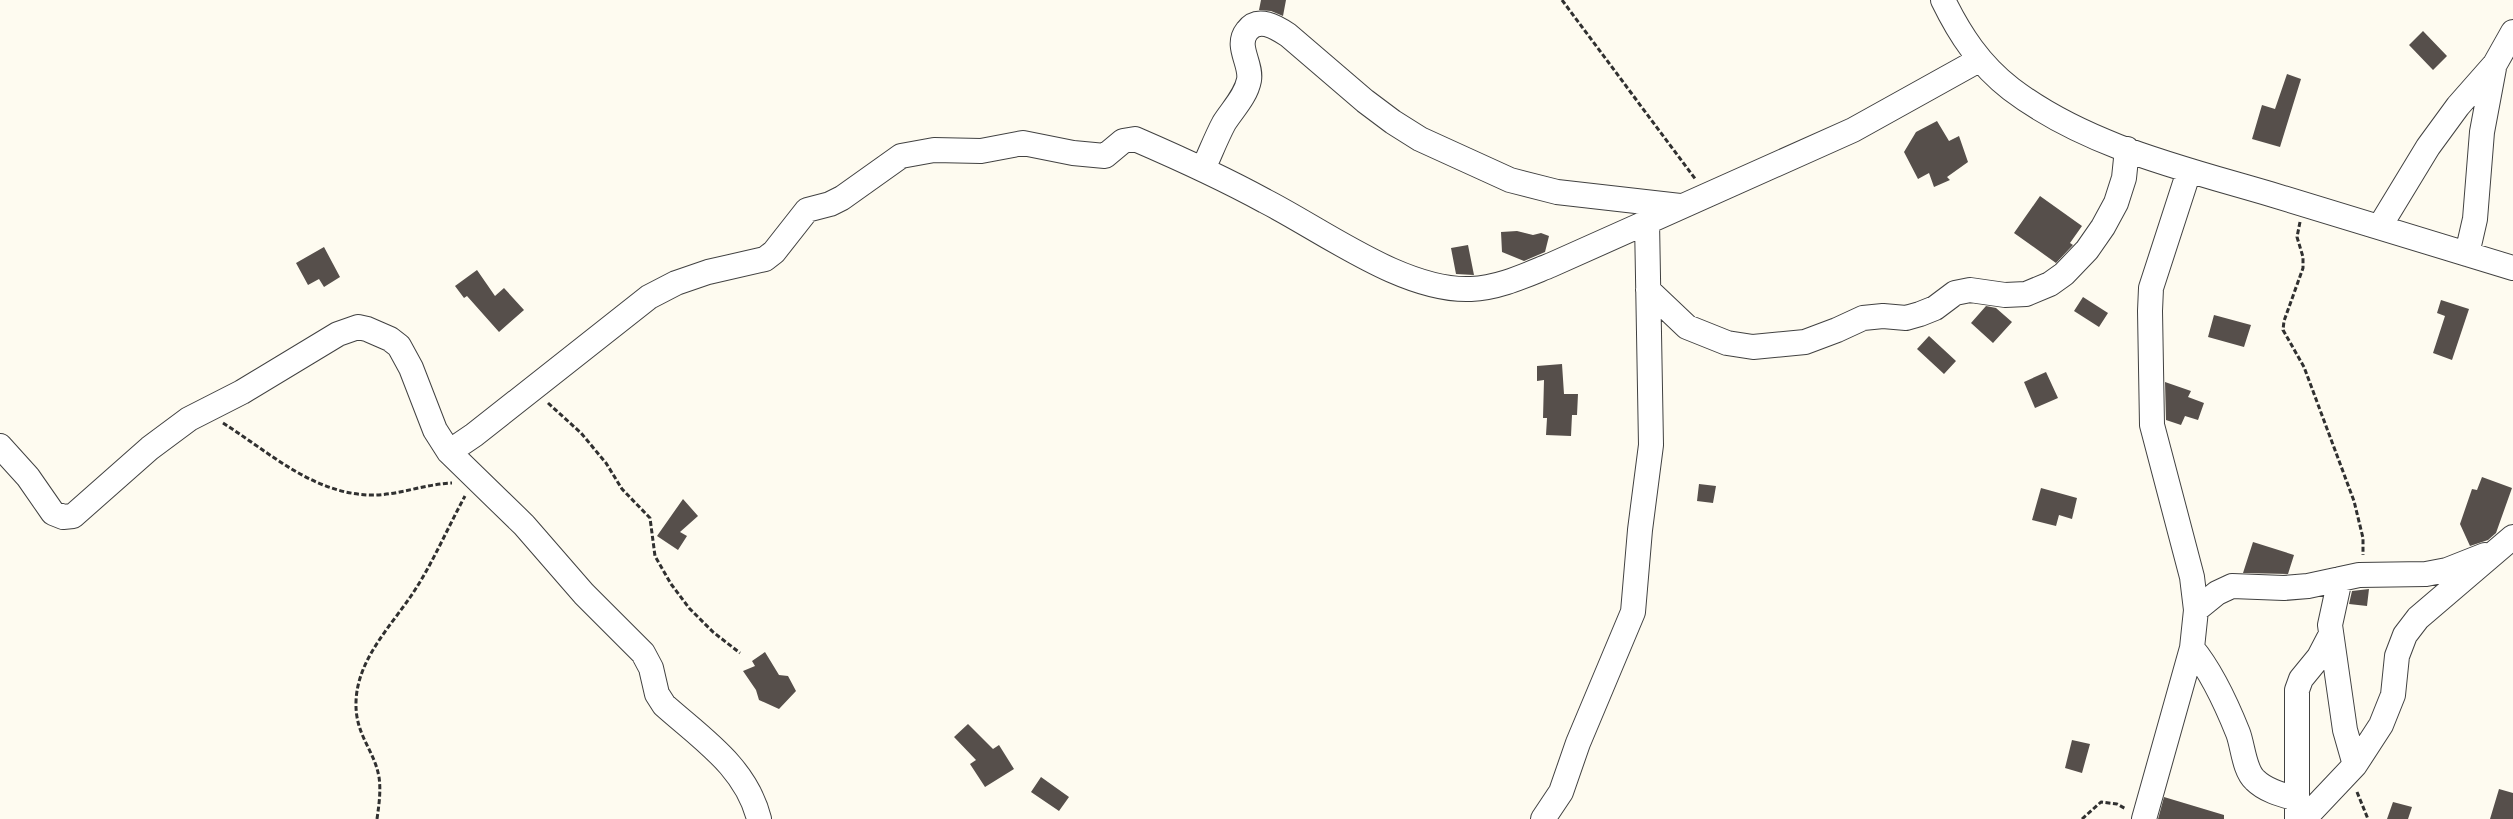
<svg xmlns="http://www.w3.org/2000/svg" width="2513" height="819" viewBox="0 0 2513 819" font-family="'Noto Serif',serif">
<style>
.building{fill:#564f4b}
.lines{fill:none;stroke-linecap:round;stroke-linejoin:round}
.minor-casing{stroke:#414141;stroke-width:26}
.path{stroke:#303030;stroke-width:3;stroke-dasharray:5 2.5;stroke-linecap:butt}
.minor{stroke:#fff;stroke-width:24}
</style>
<rect width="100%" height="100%" fill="#fefbf0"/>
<!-- building -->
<path class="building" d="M1261,0H1286L1283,16L1271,11L1259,10Z
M2423,31L2447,56L2433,70L2409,45Z
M2287,74L2301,79L2280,147L2252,139L2262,105L2275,109Z
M1937,121L1949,141L1959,136L1968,162L1947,177L1950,180L1934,187L1929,173L1918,179L1904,152L1916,132Z
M2040,196L2082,226L2070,243L2073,245L2056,263L2014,233Z
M1517,231L1533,235L1541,233L1549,236L1545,252L1524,261L1502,252L1501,232Z
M1468,245L1474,275L1456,274L1451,248Z
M324,247L340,277L324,287L319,279L308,285L296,263Z
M477,270L495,296L504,288L524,310L499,332L467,296L464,298L455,286Z
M2083,297L2108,313L2099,327L2074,311Z
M2441,300L2469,309L2452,360L2433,353L2445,316L2437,313Z
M1986,306L1996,308L2012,322L1993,343L1971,323Z
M2214,315L2251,325L2244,347L2208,337Z
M1929,336L1956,361L1944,374L1917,349Z
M1562,364L1564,394H1578L1577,415H1572L1571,436L1546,435L1547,418H1543L1544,380L1537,381V366Z
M2046,372L2058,398L2035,408L2024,382Z
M2165,382L2191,391L2188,397L2204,403L2198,420L2185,416L2181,425L2166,420Z
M2482,477L2512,488L2496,533L2488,540L2470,546L2460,524L2472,489L2477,490Z
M1699,484L1716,486L1713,503L1697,501Z
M2041,488L2077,498L2072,519L2059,515L2056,526L2032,520Z
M683,499L698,516L680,532L687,536L678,550L657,536Z
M2253,542L2294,555L2288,574L2243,573Z
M2369,589L2367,606L2349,604L2352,591Z
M765,652L779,675L788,676L796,691L779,709L759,700L756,690L743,671L755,666L752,661Z
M968,724L993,749L999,745L1014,769L985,787L970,764L976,760L954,737Z
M2072,740L2090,744L2082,773L2065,768Z
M1041,777L1069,797L1059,811L1031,792Z
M2499,789L2513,793V819H2490Z
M2164,797L2224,815V819H2158Z
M2393,802L2412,807L2408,819H2387Z"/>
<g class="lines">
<defs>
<path id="minor" d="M1943,0C1960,35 1980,65 2011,89C2086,146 2182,168 2270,194C2351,218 2432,243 2513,268
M1203,169C1210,154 1216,138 1224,123C1233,109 1246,96 1249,80C1252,64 1235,46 1247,31C1258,16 1276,27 1288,35L1365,101L1393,122L1420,139L1510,180L1557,192L1680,206
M2380,226L2428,147L2458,106L2495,64L2513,32
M2467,254L2475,219L2482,132L2494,68
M1648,290L1687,327L1727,343L1753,347L1805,342L1837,330L1863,318L1883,316L1906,318L1920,314L1935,308L1955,293L1970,290L2005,295L2026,294L2050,284L2064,274L2087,250L2103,227L2116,203L2124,178L2127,149
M0,446L28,477L53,513L63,517L73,516L150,448L189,419L242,392L338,334L358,327L367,329L390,339L399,346L411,368L435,430L449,452L524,525L584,594L643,653L651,668L657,694L664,705C702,739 746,767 759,819
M449,452L474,435L649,297L676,283L708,272L765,259L774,252L807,210L830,204L842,198L901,156L934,150L981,151L1023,143L1073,153L1105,156L1123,141L1135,139C1179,158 1223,178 1265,201C1324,231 1404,292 1471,289C1499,288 1526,275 1551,265L1853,130L1979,60
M2340,579L2330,625L2345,730L2355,765
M2196,610L2217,593L2232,586L2284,588L2308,586L2359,575L2426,574L2447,570L2485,555
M2192,648C2212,672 2226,703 2238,733C2243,746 2244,770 2255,780C2266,791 2283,795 2297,799
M1543,819L1561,792L1578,743L1633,612L1640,530L1651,445L1647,221
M2144,819L2192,648L2196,610L2192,577L2152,425L2150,311L2151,288L2189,171
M2297,819V690L2301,679L2319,657L2331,634
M2304,819L2355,765L2381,725L2393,695L2397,656L2405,635L2418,618L2513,537"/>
</defs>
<!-- minor casing -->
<use href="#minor" class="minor-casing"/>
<!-- path -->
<path class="path" d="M1562,0L1696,180
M2300,222L2297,237L2303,257V268L2284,321L2283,330L2304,367L2354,501L2363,538V555
M548,403L581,433L606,463L622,489L650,518L655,556L671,584L689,608L713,632L740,653
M223,423C269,452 312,493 369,495C397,496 424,484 452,483
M2357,792L2368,819
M377,819C379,805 381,791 379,777C374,749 355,735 356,702C357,661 389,628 411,596C432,565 447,529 465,496
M2082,819L2101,802L2117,804L2126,809"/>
<!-- minor -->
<use href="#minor" class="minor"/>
</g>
</svg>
